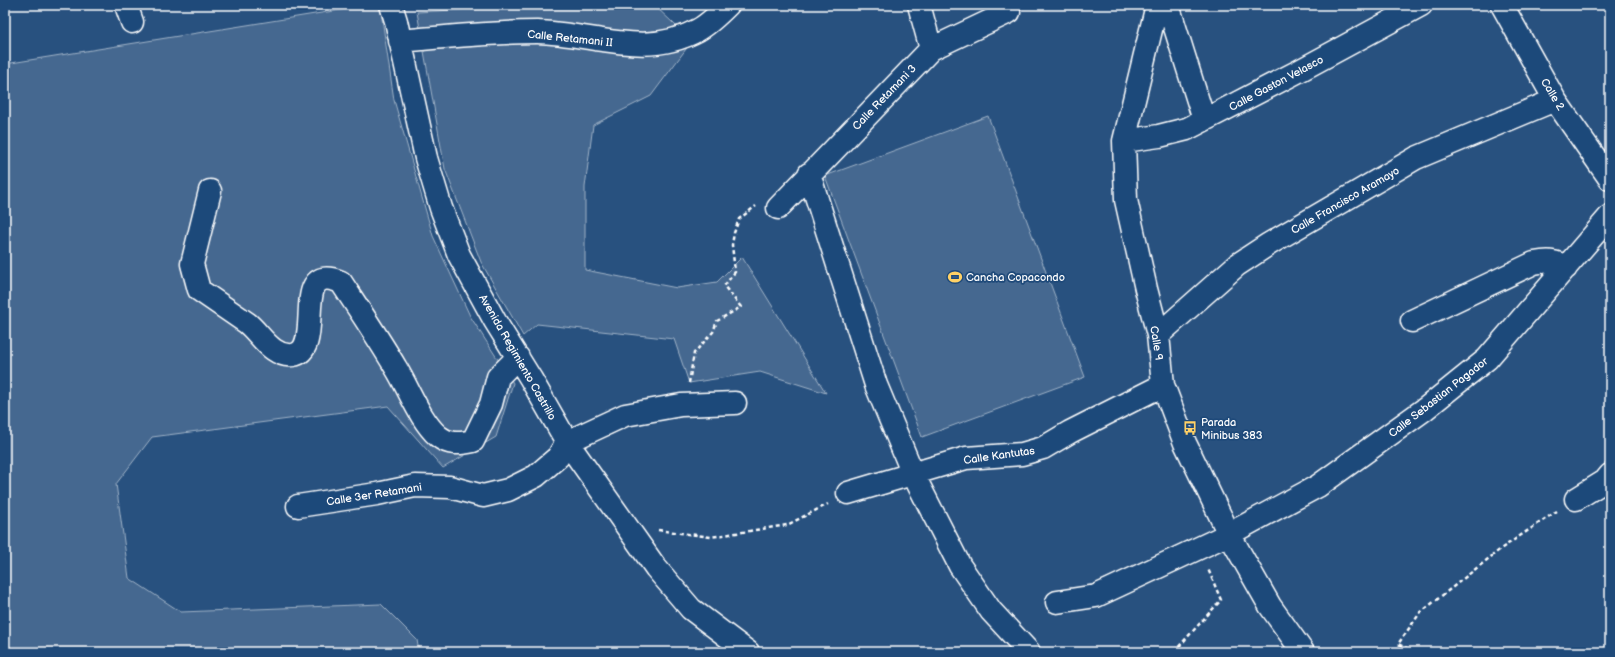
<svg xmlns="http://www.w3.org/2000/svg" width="1615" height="657" viewBox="0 0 1615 657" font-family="'Balsamiq Sans',sans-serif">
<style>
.green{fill:#446890;stroke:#a2b4c8}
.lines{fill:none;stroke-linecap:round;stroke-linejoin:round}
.minor-casing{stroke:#fff;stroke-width:25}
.path{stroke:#fff;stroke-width:2.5;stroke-dasharray:4 3;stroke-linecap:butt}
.minor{stroke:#1f4a7a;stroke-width:22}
.labels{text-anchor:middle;stroke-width:3.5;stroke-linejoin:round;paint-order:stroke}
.street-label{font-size:11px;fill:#fff;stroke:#1f4a7a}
.poi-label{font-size:11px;fill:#fff;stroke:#1f4a7a;text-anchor:start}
</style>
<rect width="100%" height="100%" fill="#28517f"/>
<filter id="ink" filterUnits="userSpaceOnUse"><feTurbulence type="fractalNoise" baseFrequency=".025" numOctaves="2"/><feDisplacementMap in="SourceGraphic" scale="8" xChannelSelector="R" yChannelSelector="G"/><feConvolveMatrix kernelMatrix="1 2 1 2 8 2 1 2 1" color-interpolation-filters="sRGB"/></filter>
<g filter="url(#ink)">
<!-- green -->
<path class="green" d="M371,5H380L394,100L433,236L470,316L513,383L496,437L443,468L388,406L152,437L116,484L129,578L181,612L381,604L417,640L419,652H5V64Z
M546,5H654L692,41L651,96L593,125L585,187V270L677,288L717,282L742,257L826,393L760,372L689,383L674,339L537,324L523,336L481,262L445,169L417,12Z
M988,116L1085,377L922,437L825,176Z"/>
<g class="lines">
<defs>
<path id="minor" d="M126,5L132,22
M391,5L396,21L426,158L441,208L459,255L495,321L531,379L567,442L656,568L691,609L748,652
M919,5L931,49
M1157,5L1124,141L1126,200L1146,289L1158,335L1163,385L1185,443L1229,534L1270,606L1303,652
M1168,5L1204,120
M1502,5L1555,100L1610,179
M400,41C446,37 491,32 537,32C592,33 645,59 698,30C709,24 719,14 728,5
M1124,141L1159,136L1187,129L1299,71L1421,5
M809,174L876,385L913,474L960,566L991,611L1029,652
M210,191L192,264L199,290C215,301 231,312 247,323C260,333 272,358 293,355C327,350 288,260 341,282C360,311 379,339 396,368C409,389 420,420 438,436C449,445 460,444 473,441L491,404L498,377L518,357
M778,208L931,49L1009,12
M1412,321L1534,263C1546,261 1556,260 1566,268
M1158,335L1237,265L1269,244L1416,158L1555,100
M848,493L966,458L1022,454L1043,448L1070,432L1163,385
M1576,499L1605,481L1610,475
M298,506L377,494L415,486L450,487L483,496L508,490L536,476L558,457L567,442L625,415L681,405L735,403
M1057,602L1096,596L1229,534L1318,486L1425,409L1487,359L1610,216"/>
</defs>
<!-- minor casing -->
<use href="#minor" class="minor-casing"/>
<!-- path -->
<path class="path" d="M443,5L454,6L481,5
M689,383L694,353L713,332L717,321L741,307L724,286L735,272L732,245L734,233L739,219L756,206
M658,530L711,537L787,525L828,504
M1174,652L1221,600L1208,569
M1415,652L1398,644L1420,613L1502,548L1557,511"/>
<!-- minor -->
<use href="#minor" class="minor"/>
</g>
</g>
<!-- icons -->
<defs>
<symbol id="stadium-bare" viewBox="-9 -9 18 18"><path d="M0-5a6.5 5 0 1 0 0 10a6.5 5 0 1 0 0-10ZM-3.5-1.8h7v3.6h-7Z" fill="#ffd166" stroke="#1f4a7a" stroke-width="2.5" paint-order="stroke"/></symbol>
<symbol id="bus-bare" viewBox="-9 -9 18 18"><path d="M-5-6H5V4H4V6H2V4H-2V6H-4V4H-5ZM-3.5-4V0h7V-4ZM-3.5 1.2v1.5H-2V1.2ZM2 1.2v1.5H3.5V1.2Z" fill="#ffd166" stroke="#1f4a7a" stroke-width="2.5" paint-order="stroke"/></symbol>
</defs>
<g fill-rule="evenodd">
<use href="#stadium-bare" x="945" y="267" width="20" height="20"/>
<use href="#bus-bare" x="1180" y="418" width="20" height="20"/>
</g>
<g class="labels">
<!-- street labels -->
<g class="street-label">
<text transform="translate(570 38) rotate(6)" y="4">Calle Retamani II</text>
<text transform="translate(1276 83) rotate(-28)" y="4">Calle Gaston Velasco</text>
<text transform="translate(1553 94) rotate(59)" y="4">Calle 2</text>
<text transform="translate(884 97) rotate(-46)" y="4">Calle Retamani 3</text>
<text transform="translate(1345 200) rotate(-30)" y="4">Calle Francisco Aramayo</text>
<text transform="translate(1157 343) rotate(81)" y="4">Calle 9</text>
<text transform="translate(518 357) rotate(60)" y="4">Avenida Regimiento Castrillo</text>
<text transform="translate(1438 397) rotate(-38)" y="4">Calle Sebastian Pagador</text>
<text transform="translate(999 455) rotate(-8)" y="4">Calle Kantutas</text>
<text transform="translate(374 494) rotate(-9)" y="4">Calle 3er Retamani</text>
</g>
<!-- poi labels -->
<g class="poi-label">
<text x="966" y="281">Cancha Copacondo</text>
<text x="1201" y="426">Parada<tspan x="1201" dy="13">Minibus 383</tspan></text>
</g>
</g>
<!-- margin -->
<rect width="1615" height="657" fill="none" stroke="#1f4a7a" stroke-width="20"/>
<rect x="10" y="10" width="1595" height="637" fill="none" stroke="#fff" stroke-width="1.5" filter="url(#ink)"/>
</svg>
